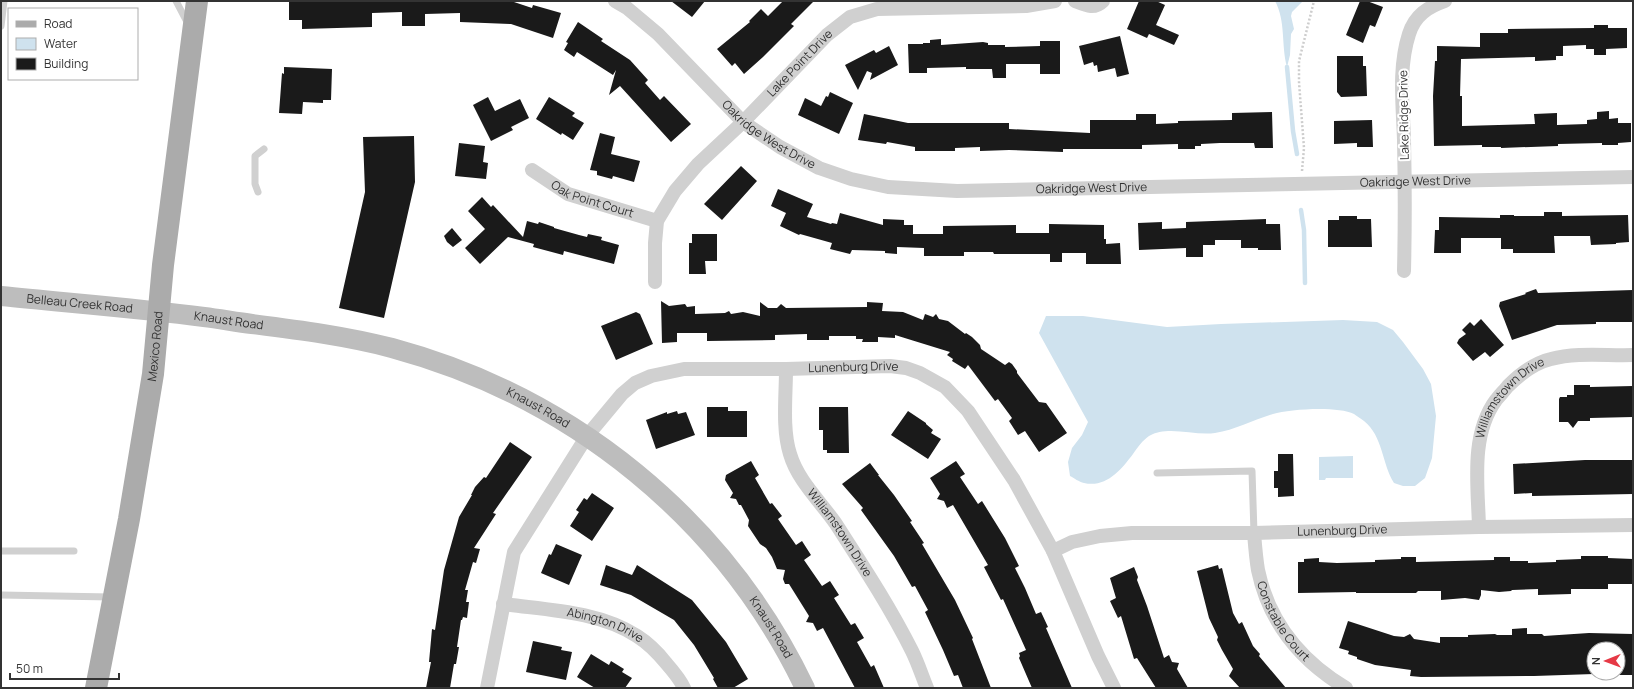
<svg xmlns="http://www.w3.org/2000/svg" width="1634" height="689" viewBox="0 0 1634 689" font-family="Manrope,sans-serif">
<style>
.water{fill:#cfe2ee}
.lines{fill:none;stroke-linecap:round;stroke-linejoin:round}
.stream{stroke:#cfe2ee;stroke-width:4.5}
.building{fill:#1a1a1a}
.path{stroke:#cdcdcd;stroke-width:2.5;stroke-dasharray:2 2;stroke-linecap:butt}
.lane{stroke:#d0d0d0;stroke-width:7}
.street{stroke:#d0d0d0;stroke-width:14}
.secondary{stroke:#bdbdbd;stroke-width:20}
.primary{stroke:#ababab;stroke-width:22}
.labels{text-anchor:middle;stroke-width:4;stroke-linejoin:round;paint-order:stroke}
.street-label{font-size:12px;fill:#333;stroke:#fff}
</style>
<rect width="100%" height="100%" fill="#fff"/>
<!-- water -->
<path class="water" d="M1275,1H1303L1292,12L1291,16L1294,29L1291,34L1290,55L1287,67C1281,45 1286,21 1275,1Z
M1046,316H1083L1167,327L1221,324L1343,320L1377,322L1393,330L1403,342L1423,369L1431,384L1436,416L1432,458L1425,478L1415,486H1403L1394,483C1382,464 1383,436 1364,421C1361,419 1357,416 1354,414C1338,406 1290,409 1273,414C1253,420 1235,430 1215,433C1194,436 1168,425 1149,436C1143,440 1137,448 1133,454C1121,470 1106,488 1084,483C1079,482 1074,478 1070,476L1068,462L1072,448L1082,435L1088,422L1039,333Z
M1353,456V478H1326L1325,480H1319V457Z"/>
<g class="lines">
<!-- stream -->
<path class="stream" d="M1287,67L1293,131L1297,154
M1301,210L1304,230L1305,283"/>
</g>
<!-- building -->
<path class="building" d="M289,1H511L532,8L533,5L561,13L553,38L511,24L460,22V13L425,14V26H402V12L372,13V27L302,29V20H289Z
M671,1H705L692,17Z
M783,1H814L791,24L794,26L763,57L744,74L735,63L732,66L717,49L750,22L749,21L761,9L768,16Z
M1139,1H1156L1165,5L1156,25L1179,35L1174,45L1149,34L1147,38L1127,29Z
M1360,1H1367L1383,7L1375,27L1370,25L1363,43L1346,35Z
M578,22L603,39L601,41L630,60L648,80L645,83L660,100L664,96L691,124L671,142L620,86L609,95L616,70L613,75L577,52L574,57L564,50L568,43L566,42Z
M1594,25H1608V28H1627V48L1606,49V55H1594V49H1586V45L1563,46V56H1556V60L1535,61V57L1461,59L1460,96H1462V126L1535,124L1534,114L1557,113V125L1587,124V120L1597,119V112L1609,111V119L1618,118V123H1631V142L1618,143V145H1602V143L1558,144V146L1501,148V147H1482V145L1434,146L1433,96L1435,61H1437V46L1480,47V33H1508V29L1594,28Z
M1120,36L1129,74L1117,77L1115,68L1098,72L1097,65L1094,66L1093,62L1084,65L1079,46Z
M941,39V45L983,42L988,43V45H1005V47L1040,46V41H1060V74H1040V64H1006V78H993L992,69H966V67L927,68V73H909L908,44H923V43H930V40Z
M889,46L898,65L870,80L872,73L867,71L858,90L845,65L874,50L876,53Z
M1337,56H1363V66H1366L1367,96L1341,97L1337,92Z
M284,67L332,69L331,100H323V103L303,102L302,114L279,113L282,73L284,74Z
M830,92L853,103L839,134L798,115L805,98L821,106L826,96L828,97Z
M488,97L495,111L520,99L529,118L511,127L513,130L491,141L473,105Z
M549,97L575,113L572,116L584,123L573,140L562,133L561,135L536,119Z
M1272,112L1273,148H1255L1254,143H1220L1201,144V146H1195V149H1178V144L1142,145V149H1063V152L1009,150L980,151V147L955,148V151H915V147L887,142L886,144L858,140L864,114L908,123H1009V129L1090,133V120H1136V114H1156V124L1178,123V121L1232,120V113Z
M1372,120L1373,147H1357V143L1334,144V121Z
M600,133L615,137L611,154L640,161L634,182L613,176L612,179L597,175V171L590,170Z
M414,136L415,182L384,318L339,308L365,192L363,137Z
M459,143L485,146L483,162L488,163L486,179L455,176Z
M741,166L757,181L722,220L704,204Z
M778,189L813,204L807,217L831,224L832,223L837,224L840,213L883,225V219L904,220V225H913V234H943V226L1016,225V233H1049V224L1104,225V239H1106V244L1120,243L1121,264H1086V253H1062V262H1050V254H994L993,252H964V256H924V248L897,247V254L885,253V251L852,250L850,254L830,249L832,243L800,234L799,235L780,226L786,213L771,206Z
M482,197L491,207L493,205L523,237L527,221L538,224L539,222L554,227V228L579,235L587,237L588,234L602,237L601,240L619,245L614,264L564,251L563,255L533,247L534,244L508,237L480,264L465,248L485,229L468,211Z
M1544,212H1562V216L1628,215L1629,242L1616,243V244L1591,245L1590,236H1554L1555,253H1513V249H1501V238H1461V253H1434L1435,230H1439V217L1500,218V215H1514V216H1544Z
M1339,216H1357V219H1371L1372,247H1328V220H1339Z
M1266,219V224H1280L1281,250H1258V248H1241V240H1215V245H1203V257H1186V248L1139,250L1138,223L1162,222V229L1186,228V222Z
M452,228L462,240L453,247L447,242L444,236Z
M692,234H717V261H705L706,274H689V243H692Z
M1536,289L1538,293L1633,290V322H1596V324L1557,325L1512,340L1499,306L1500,302L1526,294L1525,293Z
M661,301L669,306L685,304L687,307L695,306V314L725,313L729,311L731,314L743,312L760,316V302L768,308H777L781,304L786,308L867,307V302L883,303L882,311L903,312L923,320L925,314L933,317L936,314L939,319L948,321L965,334L966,333L972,337L980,345L981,349L1005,365L1009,362L1012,364L1017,371V373L1039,402L1046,403L1067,433L1039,452L1025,431L1018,435L1009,421L1012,418L998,399L995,401L968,365L965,369L952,361L953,359L947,355L950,352L895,335V338L878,337V342H862L863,339H856V336H829V340H807V334L775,335V340L707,341V333H677V342L662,343Z
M636,312L640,314L653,344L616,360L601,326Z
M1481,319L1504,345L1490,357L1485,352L1473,361L1457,343L1459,339L1466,334L1462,330L1470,322L1474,326Z
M1574,385H1590V387L1633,386V417L1590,418V421H1578L1573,428L1568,422H1559V399L1560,397H1567V395H1574Z
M707,407H728V411H747V437H707Z
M819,407H848L849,453H827V450H823V430H819Z
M677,411L678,414L686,412L695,435L656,449L646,420L667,412V414Z
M908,411L926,423V424L933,430L931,433L941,439L928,459L891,435Z
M510,442L532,457L493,513L496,514L474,548L480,549L476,563L473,562L465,590H468L466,602H469L467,618L463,617L462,620H461L457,647H459L456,664H454L450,688H426L431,662H429L432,629L435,630L444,570L459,517L472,495H471L475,487L484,477L486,478Z
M1278,454H1293L1294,496L1278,497V488H1274V471H1278Z
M1585,460H1633V494L1532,496V493L1514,494L1513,464Z
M751,461L759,475L755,478L770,504L772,503L782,516L778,519L796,545L802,541L811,555L804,560L822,586L830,581L839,595L834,598L851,625L855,623L864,638L857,642L871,667L874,665L884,688H855L823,628L817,631L813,623L806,622L809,616L789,584H785L783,579L785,570L777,569L772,557L766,548L760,544L748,526L749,520L741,505H739L736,499L730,498L733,493L725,480L726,475Z
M956,461L965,474L960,477L978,504L982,501L1005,538L1019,566L1015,568L1025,588L1036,614L1041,612L1048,627L1046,628L1072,688H1032L1019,658L1020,656L1019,653L1026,650L1003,599L1001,600L984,567L988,565L953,505L947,508L944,501L937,499L940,494L930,478Z
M870,463L879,475H878L894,495L912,521L910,522L924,543L922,544L955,600L973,638L972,639L991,688H963L958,675L954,676L943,650L925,612L928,610L915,586L912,587L894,556L861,510L863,508L842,484Z
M592,493L614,508L592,541L570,526L579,512L576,510L584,498L587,500Z
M556,544L582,555L569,585L541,573L549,554L551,555Z
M1581,556H1608V558L1633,559V584H1608V589H1571V594L1538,595V589L1512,590L1511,591L1499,592L1481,590V595L1479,600L1465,598L1441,600V591H1418L1416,593H1356V592L1298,593V562H1304V559L1319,558V562L1337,563L1375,562V560L1401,559V557H1416V562L1494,560V557H1510V561H1528V563L1556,562V560L1581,559Z
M606,565L632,575L637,565L692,600L726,642L748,679L733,688H718L713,679L714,678L694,645L674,620L631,595L600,585Z
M1218,565L1219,569L1222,568L1233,613L1239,624L1242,622L1253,646L1260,654L1259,656L1286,688H1240L1229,676L1233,669L1222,650L1217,640L1218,637L1209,618L1197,571Z
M1134,567L1138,577L1137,580L1147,606L1164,658L1169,655L1172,662L1179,663L1177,669L1188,688H1156L1137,658L1134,659L1121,616L1118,618L1110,601L1116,598L1110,578Z
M1348,621L1394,636L1404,637L1410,634L1414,639L1440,643V637H1468V635L1495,634L1497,635H1512V629L1527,628V634H1542L1544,636L1589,633L1633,634V675H1618V649H1594V674L1534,676L1421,677L1410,676L1411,670L1375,665L1357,659V657L1348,654L1349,651L1339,648Z
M533,641L562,647L561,650L572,652L566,680L526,672Z
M591,654L609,665L611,661L624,669L622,672L632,678L625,688H595L577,677Z"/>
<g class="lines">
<!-- path -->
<path class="path" d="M1302,171L1304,148L1299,82V61L1314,1"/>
<!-- lane -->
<path class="lane" d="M176,1L188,24
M1,26L4,1
M258,192L255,184V156L264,149
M1157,473L1252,471L1254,533
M1,551H74
M1,595L111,597"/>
<!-- street -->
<g class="street">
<path id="s1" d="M615,1L627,8L658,34L743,122L780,147L819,168L851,179L888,187L957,191L1633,177"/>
<path d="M1075,1C1085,5 1094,10 1103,1"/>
<path id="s2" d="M532,170L568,194L657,221"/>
<path d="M1404,271C1405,228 1405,184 1404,140C1403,106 1398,68 1409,34C1415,15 1428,7 1445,1"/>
<path id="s3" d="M655,282V243L657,221L675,191L698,164L743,122L827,35L850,17L877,9L1026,6L1055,1"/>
<path id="s4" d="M786,369C786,396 782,429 790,454C798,481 820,501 836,524C863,566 890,607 912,651C918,663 922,676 927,688"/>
<path id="s5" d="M1479,527C1478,486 1470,435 1496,400C1500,395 1504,391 1508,386C1520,374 1534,363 1551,359C1577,352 1607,356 1633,355"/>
<path id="s6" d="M1254,533C1255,545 1256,558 1258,570C1269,623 1301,661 1346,688"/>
<path id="s7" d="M1053,551L1072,542L1100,536L1132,533H1254L1479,527L1633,525"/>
<path id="s8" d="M503,604C547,610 598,611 637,636C648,643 658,653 666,663C673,671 680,679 684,688"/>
<path id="s9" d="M487,688L514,552L587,436L622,394L635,383L651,376L684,369H786L890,366L906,368L920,373L945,387L968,411L1014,480L1053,551L1098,656L1114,688"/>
</g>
<!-- secondary -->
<path class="secondary" id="s10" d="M1,296C69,303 137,308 204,317C220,319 236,322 252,324C299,330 346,336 392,348C573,397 724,519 805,688"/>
<!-- primary -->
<path class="primary" id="s11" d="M96,688L129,519L153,374L163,265L197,1"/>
</g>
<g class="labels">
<!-- street labels -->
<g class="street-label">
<text dy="4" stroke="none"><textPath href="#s3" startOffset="275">Lake Point Drive</textPath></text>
<text transform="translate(1404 115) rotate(-91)" y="4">Lake Ridge Drive</text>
<text dy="4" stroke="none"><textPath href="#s1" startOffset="205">Oakridge West Drive</textPath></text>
<text dy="4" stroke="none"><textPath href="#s1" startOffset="865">Oakridge West Drive</textPath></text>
<text dy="4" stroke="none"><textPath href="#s1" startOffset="541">Oakridge West Drive</textPath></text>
<text dy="4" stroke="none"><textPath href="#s2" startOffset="68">Oak Point Court</textPath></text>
<text dy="4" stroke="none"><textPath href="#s10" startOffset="79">Belleau Creek Road</textPath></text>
<text dy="4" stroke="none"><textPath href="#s10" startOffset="229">Knaust Road</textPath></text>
<text dy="4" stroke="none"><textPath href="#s11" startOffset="347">Mexico Road</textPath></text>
<text dy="4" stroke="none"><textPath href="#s9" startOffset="568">Lunenburg Drive</textPath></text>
<text dy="4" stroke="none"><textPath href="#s5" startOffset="141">Williamstown Drive</textPath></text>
<text dy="4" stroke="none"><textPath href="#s10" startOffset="553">Knaust Road</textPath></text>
<text dy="4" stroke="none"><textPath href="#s7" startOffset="292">Lunenburg Drive</textPath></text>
<text dy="4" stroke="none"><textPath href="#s4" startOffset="179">Williamstown Drive</textPath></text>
<text dy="4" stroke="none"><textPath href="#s6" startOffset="95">Constable Court</textPath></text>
<text dy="4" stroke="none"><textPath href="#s10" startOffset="877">Knaust Road</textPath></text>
<text dy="4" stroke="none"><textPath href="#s8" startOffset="105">Abington Drive</textPath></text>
</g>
</g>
<!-- border -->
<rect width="1634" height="689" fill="none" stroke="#333333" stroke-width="4"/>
<!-- legend -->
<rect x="8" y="8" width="130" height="72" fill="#ffffff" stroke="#adadad"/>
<rect x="16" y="21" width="20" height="6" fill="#ababab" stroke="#adadad"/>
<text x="44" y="28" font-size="12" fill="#333333">Road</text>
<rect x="16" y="38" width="20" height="12" fill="#cfe2ee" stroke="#adadad"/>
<text x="44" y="48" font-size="12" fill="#333333">Water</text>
<rect x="16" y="58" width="20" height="12" fill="#1a1a1a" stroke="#adadad"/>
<text x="44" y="68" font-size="12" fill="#333333">Building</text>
<!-- north arrow -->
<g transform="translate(1606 661) rotate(269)"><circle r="19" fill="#ffffff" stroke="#adadad"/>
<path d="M0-3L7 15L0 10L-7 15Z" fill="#e63946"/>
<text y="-6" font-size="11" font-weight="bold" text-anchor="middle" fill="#333333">N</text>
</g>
<!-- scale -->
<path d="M10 673v6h109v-6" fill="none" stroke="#333333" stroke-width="2"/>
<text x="16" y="673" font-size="12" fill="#333333" stroke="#ffffff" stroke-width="3" paint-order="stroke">50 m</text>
</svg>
